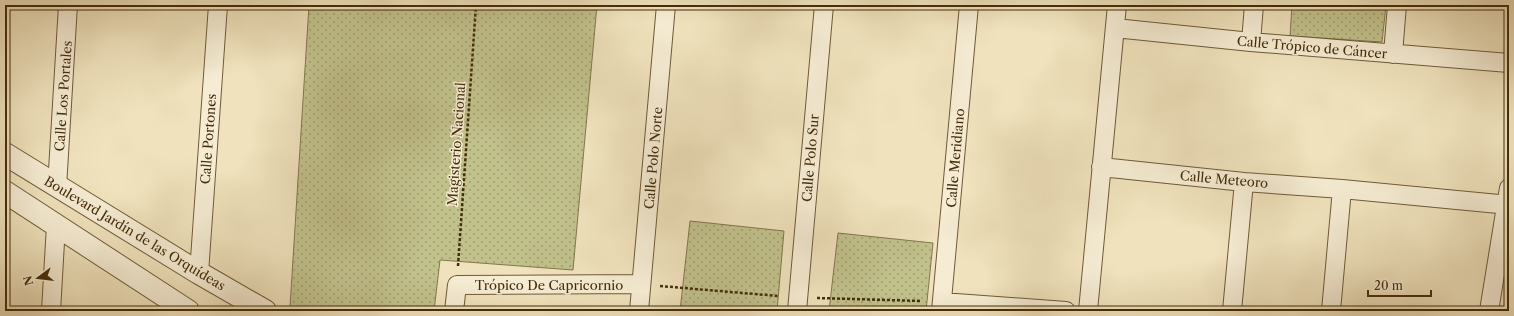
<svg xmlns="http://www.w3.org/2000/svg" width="1514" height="316" viewBox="0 0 1514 316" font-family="'Libre Caslon Text',serif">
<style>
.grass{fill:url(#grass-dots);stroke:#83774c}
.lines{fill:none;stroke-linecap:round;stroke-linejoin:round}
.minor-casing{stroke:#705a37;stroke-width:20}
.tertiary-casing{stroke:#705a37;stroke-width:24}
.path{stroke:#452d0b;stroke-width:2.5;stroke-dasharray:3 2;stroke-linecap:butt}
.minor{stroke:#f5ecd3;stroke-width:18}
.tertiary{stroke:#f5ecd3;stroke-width:22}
.labels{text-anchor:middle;stroke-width:3;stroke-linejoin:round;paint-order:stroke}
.street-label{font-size:13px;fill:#452d0b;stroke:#f5ecd3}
</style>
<defs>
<pattern id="grass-dots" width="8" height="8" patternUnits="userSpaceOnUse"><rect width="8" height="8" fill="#c1c18c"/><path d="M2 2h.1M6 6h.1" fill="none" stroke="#9f9d71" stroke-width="1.8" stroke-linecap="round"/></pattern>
</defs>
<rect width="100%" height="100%" fill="#efe2bc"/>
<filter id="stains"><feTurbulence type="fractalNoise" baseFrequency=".005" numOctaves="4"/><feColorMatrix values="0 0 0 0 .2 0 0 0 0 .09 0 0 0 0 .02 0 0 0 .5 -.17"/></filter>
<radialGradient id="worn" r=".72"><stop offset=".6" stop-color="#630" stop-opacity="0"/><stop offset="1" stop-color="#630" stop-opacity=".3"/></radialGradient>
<!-- grass -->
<path class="grass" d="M309,5H597L573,270L440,260L434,311H297L290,307Z
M1292,5H1386L1382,42L1290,36Z
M690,221L784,231L777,311H680Z
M838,233L933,243L926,311H829Z"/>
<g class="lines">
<defs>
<path id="minor" d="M1115,28L1251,42L1509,63
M1251,42L1254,5
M1393,54L1397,5
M1101,167L1244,182L1342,189L1509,205
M57,187L68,5
M199,273L218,5
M942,302L1066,311
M51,311L56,225
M454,311L457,285L641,284
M639,311L666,5
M797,311L824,5
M941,311L969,5
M1088,311L1117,5
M1232,311L1244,182
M1331,311L1342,189
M1489,311L1509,188"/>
<path id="tertiary" d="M5,154L199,273L265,311
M5,192L188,311"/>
</defs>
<!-- minor casing -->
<use href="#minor" class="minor-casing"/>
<!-- tertiary casing -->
<use href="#tertiary" class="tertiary-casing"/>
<!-- path -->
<path class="path" d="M458,266L476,5
M660,286L778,296
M817,298L922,301"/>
<!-- minor -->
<use href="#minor" class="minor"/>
<!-- tertiary -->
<use href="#tertiary" class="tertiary"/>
</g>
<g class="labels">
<!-- street labels -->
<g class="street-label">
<text transform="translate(1312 47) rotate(5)" y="5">Calle Trópico de Cáncer</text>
<text transform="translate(63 96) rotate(-86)" y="5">Calle Los Portales</text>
<text transform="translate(208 139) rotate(-86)" y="5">Calle Portones</text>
<text transform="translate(456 144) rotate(-86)" y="5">Magisterio Nacional</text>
<text transform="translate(653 158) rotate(-85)" y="5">Calle Polo Norte</text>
<text transform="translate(810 158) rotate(-85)" y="5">Calle Polo Sur</text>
<text transform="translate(955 158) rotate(-85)" y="5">Calle Meridiano</text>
<text transform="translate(1224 179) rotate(5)" y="5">Calle Meteoro</text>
<text transform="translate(135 233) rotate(31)" y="5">Boulevard Jardín de las Orquídeas</text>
<text x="549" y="290">Trópico De Capricornio</text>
</g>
</g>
<!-- margin -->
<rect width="1514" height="316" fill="none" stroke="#efe2bc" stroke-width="20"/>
<rect x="6" y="6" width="1502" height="304" fill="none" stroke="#452d0b" stroke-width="2"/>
<rect x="10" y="10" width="1494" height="296" fill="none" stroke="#452d0b"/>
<!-- north arrow -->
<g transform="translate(38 278) rotate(255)" stroke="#f5ecd3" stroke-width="3" paint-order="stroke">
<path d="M0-3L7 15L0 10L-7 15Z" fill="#452d0b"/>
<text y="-6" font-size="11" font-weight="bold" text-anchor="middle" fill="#452d0b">N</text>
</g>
<!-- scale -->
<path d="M1368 290v6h63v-6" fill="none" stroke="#452d0b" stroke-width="2"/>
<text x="1374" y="290" font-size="12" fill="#452d0b" stroke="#f5ecd3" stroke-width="3" paint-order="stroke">20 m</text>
<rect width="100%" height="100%" filter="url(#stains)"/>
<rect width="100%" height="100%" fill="url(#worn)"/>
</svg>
